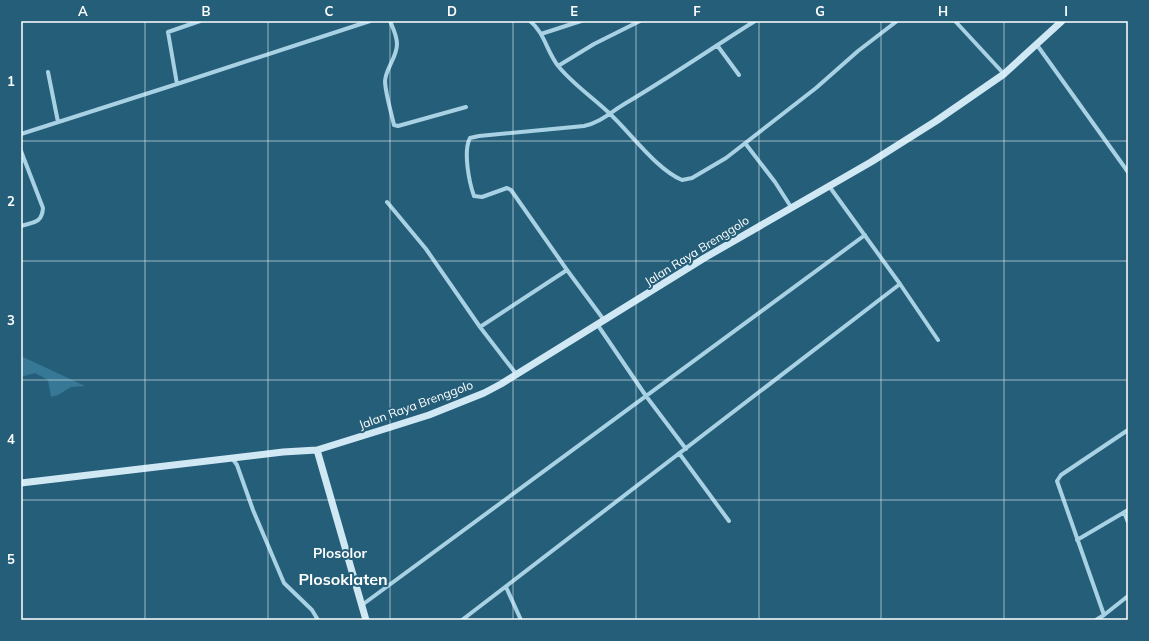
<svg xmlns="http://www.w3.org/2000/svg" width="1149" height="641" viewBox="0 0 1149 641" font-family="Mulish,sans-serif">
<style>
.green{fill:#367895}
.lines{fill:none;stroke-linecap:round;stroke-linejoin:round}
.minor{stroke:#a8d1e4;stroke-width:4}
.secondary{stroke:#d0e8f4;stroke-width:7}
.grid{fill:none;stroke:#fff;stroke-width:1;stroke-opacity:0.55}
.labels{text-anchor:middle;stroke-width:4;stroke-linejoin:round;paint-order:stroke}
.street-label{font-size:12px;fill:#fff;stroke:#255e79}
.quarter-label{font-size:14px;font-weight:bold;fill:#fff;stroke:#255e79}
.district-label{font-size:16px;font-weight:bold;fill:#fff;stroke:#255e79}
.neatline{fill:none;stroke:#fff;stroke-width:1.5}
.grid-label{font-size:13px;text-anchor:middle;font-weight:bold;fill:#fff}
</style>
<rect width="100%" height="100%" fill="#255e79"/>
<!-- green -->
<path class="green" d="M21,356L85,386L71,387L58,395L51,397L48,380L35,373L21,377Z"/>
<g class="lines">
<!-- minor -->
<path class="minor" d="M390,21C393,28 397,36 397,44C397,58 385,69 385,82C386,96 391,111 394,125L398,126L466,107
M530,21C545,33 547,53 559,67C573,84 592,97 608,112C630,132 656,169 682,180L692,178L726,158L816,88L858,51L897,21
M955,21L1004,74
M541,34L581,21
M717,45L739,75
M1037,45L1128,172
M558,66L594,44L640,21
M48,72L58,122
M177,84L370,21
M21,134L177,84L168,32L200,21
M745,143L775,182L791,207
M21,151L43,208C42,223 34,222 21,226
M387,202L426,249L480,327L517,375
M567,270L511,190L507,188L482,197L474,196C469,182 463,151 470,138L479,136L584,126C600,123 612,111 626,103C670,77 712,48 755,21
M900,284L938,340
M597,324L646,396L686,449
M480,327L567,270L604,320
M679,453L729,521
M232,458L237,465L253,510L284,583L312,610L318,620
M1124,512L1128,522
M1077,540L1128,510
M506,587L521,620
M362,605L865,235
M1104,615L1128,596
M462,620L900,284L829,186
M1096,620L1104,615L1057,481L1061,475L1128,430"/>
<!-- secondary -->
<path class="secondary" d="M317,450L366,620
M21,483L283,452L317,450L391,427L429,415L484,393L501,384L706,257L871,162L936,121L1004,74L1062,21"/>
</g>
<!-- grid -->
<path class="grid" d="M145,21V620M268,21V620M390,21V620M513,21V620M636,21V620M759,21V620M881,21V620M1004,21V620M21,141H1128M21,261H1128M21,380H1128M21,500H1128"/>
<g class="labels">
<!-- street labels -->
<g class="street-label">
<text transform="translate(697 251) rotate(-32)" y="4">Jalan Raya Brenggolo</text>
<text transform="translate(416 405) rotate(-20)" y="4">Jalan Raya Brenggolo</text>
</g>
<!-- quarter labels -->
<g class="quarter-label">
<text x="340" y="558">Plosolor</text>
</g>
<!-- district labels -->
<g class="district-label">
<text x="343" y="585">Plosoklaten</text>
</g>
</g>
<!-- border -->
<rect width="1149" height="641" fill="none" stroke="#255e79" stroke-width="44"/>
<rect x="22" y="22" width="1105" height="597" class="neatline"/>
<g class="grid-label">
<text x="83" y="16">A</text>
<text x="206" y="16">B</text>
<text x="329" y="16">C</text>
<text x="452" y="16">D</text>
<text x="574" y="16">E</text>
<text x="697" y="16">F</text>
<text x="820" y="16">G</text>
<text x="943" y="16">H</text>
<text x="1066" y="16">I</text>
<text x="11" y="86">1</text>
<text x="11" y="206">2</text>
<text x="11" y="325">3</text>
<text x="11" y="444">4</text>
<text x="11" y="564">5</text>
</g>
</svg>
